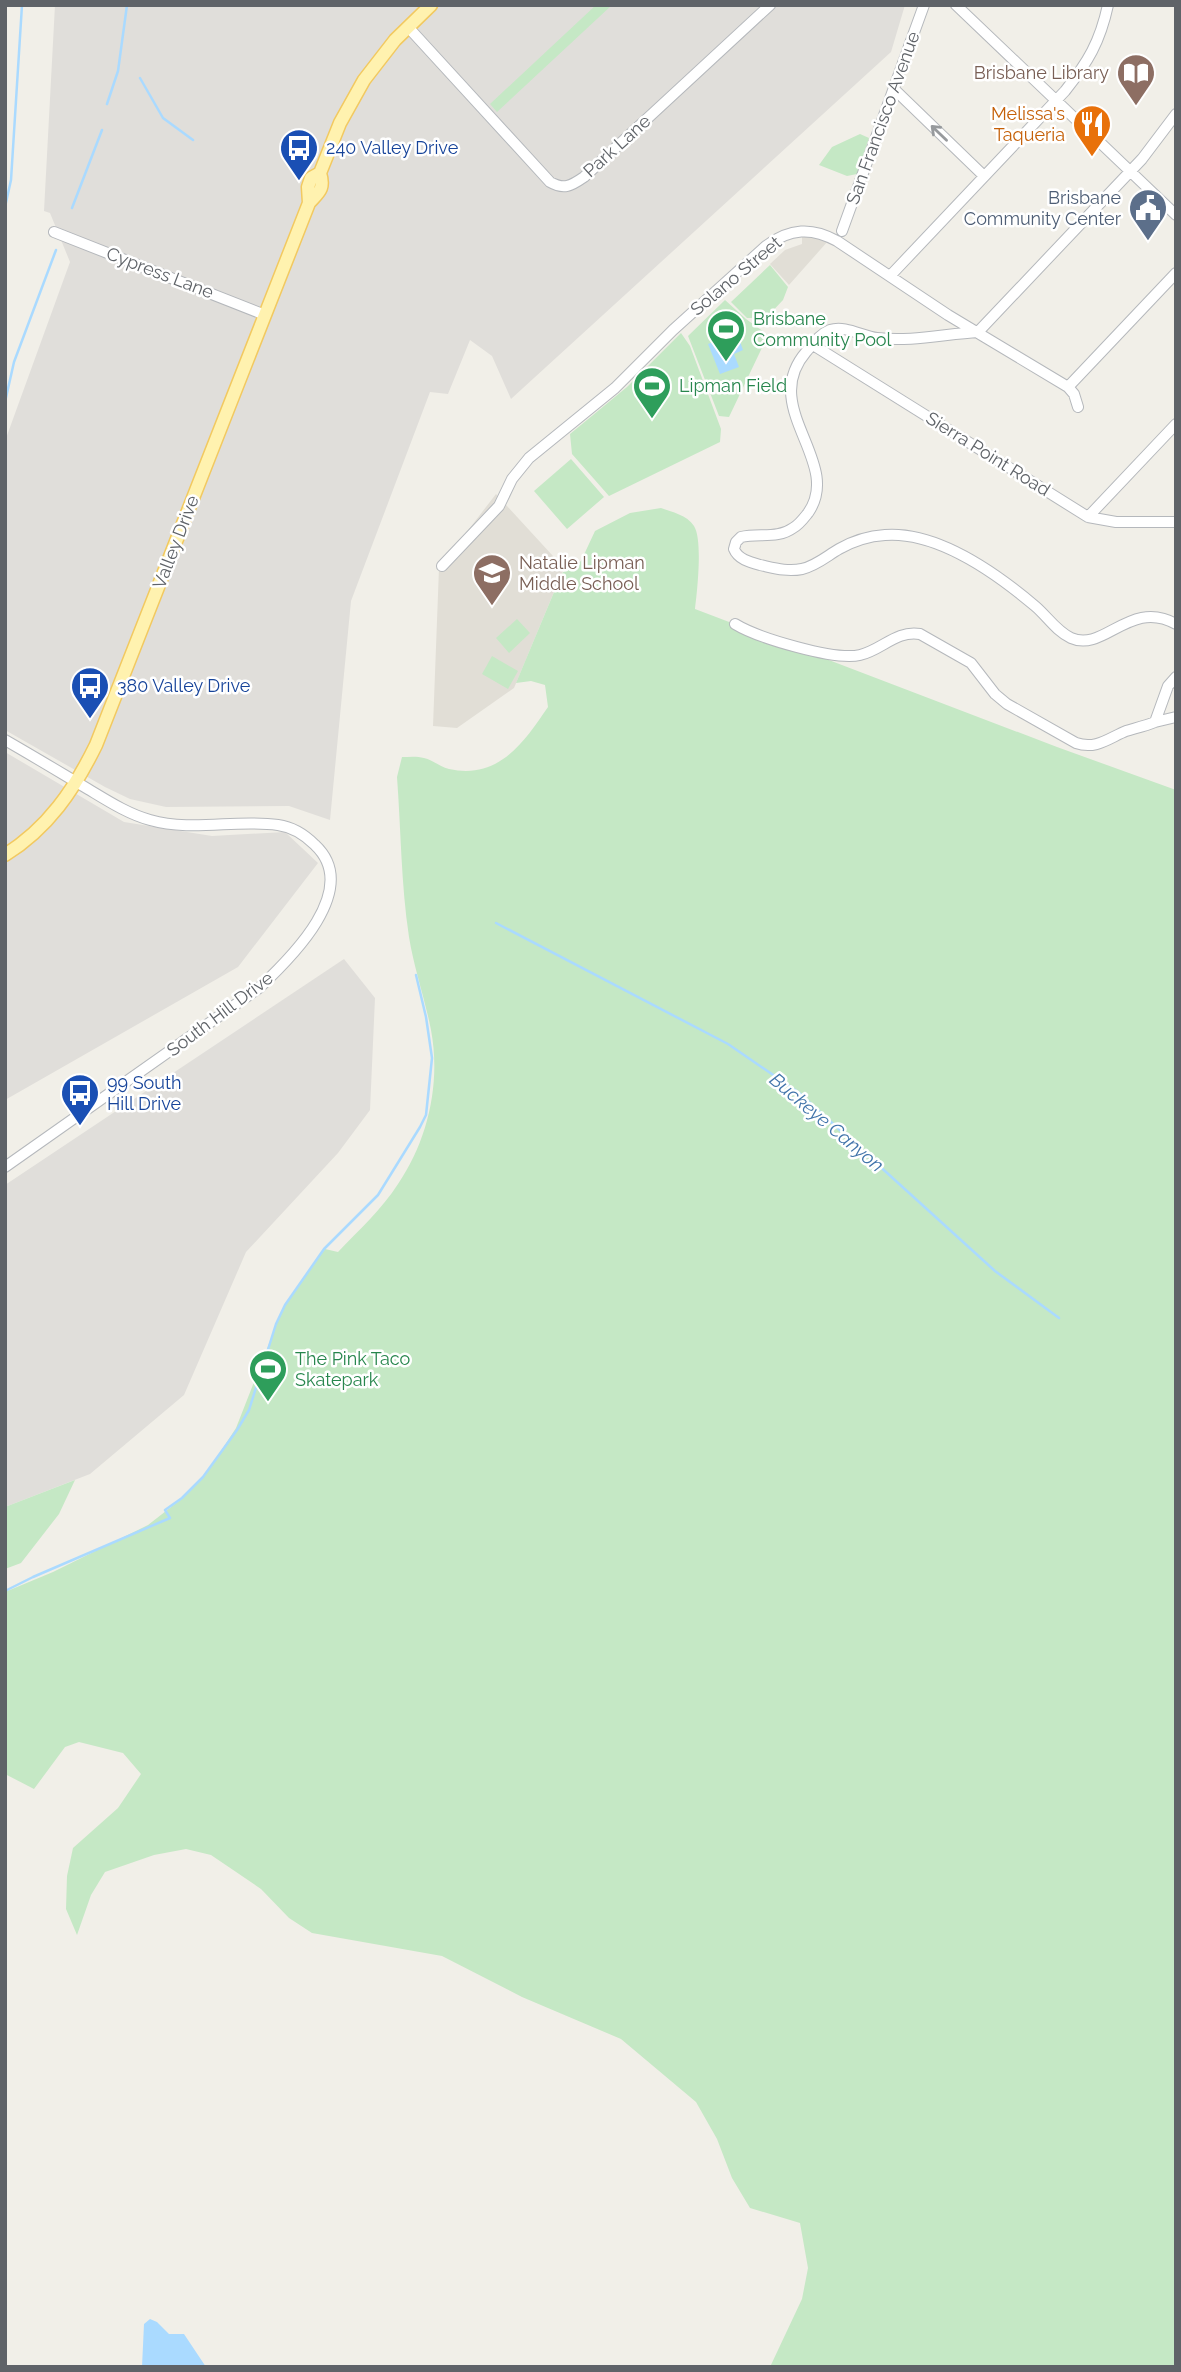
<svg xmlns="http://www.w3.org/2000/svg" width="1181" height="2372" viewBox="0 0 1181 2372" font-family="Raleway,sans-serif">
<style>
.industrial{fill:#e0deda}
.education{fill:#e1ded6}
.green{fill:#c5e8c5}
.water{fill:#aadaff}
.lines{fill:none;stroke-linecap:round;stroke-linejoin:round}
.stream{stroke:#aadaff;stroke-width:2.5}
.minor-casing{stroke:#b5b8bc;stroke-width:12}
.major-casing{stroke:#f2c960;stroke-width:15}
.minor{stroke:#fff;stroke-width:10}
.major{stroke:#fff2af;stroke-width:12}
.oneway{stroke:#979a9d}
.labels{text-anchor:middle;stroke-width:5;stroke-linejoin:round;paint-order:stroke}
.education-label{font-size:18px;fill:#785e54;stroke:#fff;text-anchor:end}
.food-label{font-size:18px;fill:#c56008;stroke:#fff;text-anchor:end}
.street-label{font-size:18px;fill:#5f6368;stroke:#fff}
.transit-label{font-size:18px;fill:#164399;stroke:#fff;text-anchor:start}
.service-label{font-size:18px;fill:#4e5e75;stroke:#fff;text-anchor:end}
.leisure-label{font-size:18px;fill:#27864d;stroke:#fff;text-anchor:start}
.water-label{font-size:19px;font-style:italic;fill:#4174aa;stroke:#fff}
</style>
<rect width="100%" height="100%" fill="#f1efe8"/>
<!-- industrial -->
<path class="industrial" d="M55,5H905L891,52L511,399L492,356L470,340L448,394L430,392L351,601L330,820L289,806L166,807L130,799L105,787L5,730V441L70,262L50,213L44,211Z
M5,752L124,822L212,836L285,832L318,863L238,967L5,1100Z
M344,959L375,998L370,1110L338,1153L246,1252L184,1395L90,1474L5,1507V1185Z"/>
<!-- education -->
<path class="education" d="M807,235L821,237L828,241L789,285L770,264L785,250L802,244V236Z
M496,494L564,568L514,688L457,728L433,726L439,568Z"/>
<!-- green -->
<path class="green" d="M596,5H612L497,112L490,104Z
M860,134L869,138L857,174L847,176L819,165L832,147Z
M770,265L788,287L783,300L766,318H747L731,302Z
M725,300L746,319L768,335L729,417L719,416L688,336Z
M681,333L690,346L721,429L720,442L609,496L572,454L570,434L627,387Z
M571,459L604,497L567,529L534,491Z
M661,508C672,512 687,515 694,526C703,540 697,592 695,609L1057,747L1176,790V2367H770L802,2299L808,2268L800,2223L750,2208L732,2178L717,2139L696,2102L621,2039L522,1997L442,1956L312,1933L289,1918L261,1889L211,1855L186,1849L154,1855L105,1872L91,1895L77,1935L66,1909L67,1876L73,1848L118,1808L141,1774L123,1753L79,1742L65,1747L34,1789L5,1774V1592L53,1572L148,1525L184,1497L208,1471L236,1428L283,1308L325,1249L338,1252C359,1230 382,1209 398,1184C428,1140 441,1083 431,1030C425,999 414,968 409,937C401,884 401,830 397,777L402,757C409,757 417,756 424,758C433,760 440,767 449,769C499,780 524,742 548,707L545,685L531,681L516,683L562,573L581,561L595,531L630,513Z
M517,619L530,633L509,653L496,638Z
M492,656L518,671L508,689L482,674Z
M75,1480L59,1514L21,1563L5,1569V1507Z"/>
<!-- water -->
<path class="water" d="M737,333L743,350L734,354L739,367L720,374L708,344Z
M150,2319L157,2322L169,2334H184L206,2367H142L144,2324Z"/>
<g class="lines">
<!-- stream -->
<path class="stream" d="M140,78L163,118L193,140
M107,104L118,71L127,5
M5,207L11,180L22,5
M72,208L102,130
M5,402L14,362L56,250
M496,923L728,1044L798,1092L995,1271L1059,1318
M5,1591L33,1577L170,1518L165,1510L182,1498L203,1477L237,1430L249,1410L276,1324L285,1305L324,1249L378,1195L420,1127L426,1115L432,1058L426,1017L416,975"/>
<defs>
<path id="minor" d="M956,5L1176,215
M408,27L550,182C564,190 571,186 584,177L770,5
M895,90L984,176
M1176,114L1142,159L978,332C945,334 910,342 877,338C862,336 845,325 830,330C820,334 813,344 806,352C758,408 844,462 808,513C804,518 799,525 793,528C778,539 759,533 741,537L736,542L734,549C738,559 749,562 760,565C774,568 787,572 802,569C816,566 827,556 839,549C853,541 869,536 885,535C938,531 996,573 1035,606C1047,616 1056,631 1071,638C1104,653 1130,598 1176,624
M842,231L924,5
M54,232L265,315
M890,276L1065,91C1088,62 1100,42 1108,5
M813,345L1088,517L1116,522H1176
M1068,387L1176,273
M1088,517L1176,424
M442,566L499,506L512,479L529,458L615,388L673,330L766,246C790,228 812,227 837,241L948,315L1068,387L1074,394L1078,407
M735,624C758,638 835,661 860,655C882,650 896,630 920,634L971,663L995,694L1007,704L1076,743C1096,750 1109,738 1126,731C1136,728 1145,726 1155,722L1168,686L1176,677
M1155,722L1176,717
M5,740C33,756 61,773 88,789C108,801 128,814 150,820C192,832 236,819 278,825C293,827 305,835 315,845C362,889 291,958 259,988L5,1167"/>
<path id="major" d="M309,203L308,187L311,178L320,173L340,123L364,80L395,40L431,5
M5,855C48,828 74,790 96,745L309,203C319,192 325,189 320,173"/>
</defs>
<!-- minor casing -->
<use href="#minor" class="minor-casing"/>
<!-- major casing -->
<use href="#major" class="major-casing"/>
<!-- minor -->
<use href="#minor" class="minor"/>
<!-- major -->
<use href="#major" class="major"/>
</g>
<!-- one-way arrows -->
<defs><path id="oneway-shaft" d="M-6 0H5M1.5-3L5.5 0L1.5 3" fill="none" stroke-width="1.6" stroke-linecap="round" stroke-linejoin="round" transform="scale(1.75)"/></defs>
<use class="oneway" href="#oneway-shaft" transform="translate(939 133) rotate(-136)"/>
<!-- icons -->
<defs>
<symbol id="library-pin" viewBox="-11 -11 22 30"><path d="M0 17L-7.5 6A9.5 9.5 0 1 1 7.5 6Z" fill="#8d6e63" stroke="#fff"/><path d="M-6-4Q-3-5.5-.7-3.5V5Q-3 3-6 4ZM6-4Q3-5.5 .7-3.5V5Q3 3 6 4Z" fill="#fff"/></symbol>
<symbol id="restaurant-pin" viewBox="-11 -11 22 30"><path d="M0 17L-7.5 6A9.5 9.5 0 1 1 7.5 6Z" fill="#e8710a" stroke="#fff"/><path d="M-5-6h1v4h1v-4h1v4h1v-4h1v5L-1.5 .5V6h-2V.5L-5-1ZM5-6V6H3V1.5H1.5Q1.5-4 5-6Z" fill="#fff"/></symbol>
<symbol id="bus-pin" viewBox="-11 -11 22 30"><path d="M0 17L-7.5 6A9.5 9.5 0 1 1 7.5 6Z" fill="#1a4fb4" stroke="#fff"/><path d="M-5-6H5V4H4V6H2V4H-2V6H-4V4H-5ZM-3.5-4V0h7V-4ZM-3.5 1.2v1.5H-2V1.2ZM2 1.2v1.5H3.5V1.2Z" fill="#fff"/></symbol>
<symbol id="civic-pin" viewBox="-11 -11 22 30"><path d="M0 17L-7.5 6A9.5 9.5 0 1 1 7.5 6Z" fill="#5c6f8a" stroke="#fff"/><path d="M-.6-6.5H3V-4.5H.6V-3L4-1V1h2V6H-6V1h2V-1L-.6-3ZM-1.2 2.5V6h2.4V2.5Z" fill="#fff"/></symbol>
<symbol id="stadium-pin" viewBox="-11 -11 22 30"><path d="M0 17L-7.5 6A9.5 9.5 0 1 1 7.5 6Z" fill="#2e9e5b" stroke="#fff"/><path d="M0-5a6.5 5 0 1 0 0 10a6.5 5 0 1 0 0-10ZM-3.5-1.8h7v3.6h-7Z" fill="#fff"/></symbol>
<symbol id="school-pin" viewBox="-11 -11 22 30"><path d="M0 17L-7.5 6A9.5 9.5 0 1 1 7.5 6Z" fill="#8d6e63" stroke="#fff"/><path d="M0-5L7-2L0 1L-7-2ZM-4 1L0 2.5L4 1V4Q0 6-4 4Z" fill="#fff"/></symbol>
</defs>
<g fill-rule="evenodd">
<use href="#library-pin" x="1114" y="51" width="44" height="60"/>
<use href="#restaurant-pin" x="1070" y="102" width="44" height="60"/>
<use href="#bus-pin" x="277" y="126" width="44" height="60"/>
<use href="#civic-pin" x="1126" y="186" width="44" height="60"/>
<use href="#stadium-pin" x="704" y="307" width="44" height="60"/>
<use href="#stadium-pin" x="630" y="364" width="44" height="60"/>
<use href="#school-pin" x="470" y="551" width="44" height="60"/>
<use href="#bus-pin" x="68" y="664" width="44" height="60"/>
<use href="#bus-pin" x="58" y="1071" width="44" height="60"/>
<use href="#stadium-pin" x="246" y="1347" width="44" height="60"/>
</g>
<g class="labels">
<!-- education labels -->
<g class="education-label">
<text x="1109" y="79">Brisbane Library</text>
<text x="519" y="569" text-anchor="start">Natalie Lipman<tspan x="519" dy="21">Middle School</tspan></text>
</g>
<!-- food labels -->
<g class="food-label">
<text x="1065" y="120">Melissa's<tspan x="1065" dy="21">Taqueria</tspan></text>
</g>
<!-- street labels -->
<g class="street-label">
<text transform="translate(883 118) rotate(-70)" y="6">San Francisco Avenue</text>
<text transform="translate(617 146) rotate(-42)" y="6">Park Lane</text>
<text transform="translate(160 273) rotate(21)" y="6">Cypress Lane</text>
<text transform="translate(736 276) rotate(-40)" y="6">Solano Street</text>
<text transform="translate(988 454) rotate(32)" y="6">Sierra Point Road</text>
<text transform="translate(176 542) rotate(-69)" y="6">Valley Drive</text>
<text transform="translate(220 1014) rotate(-37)" y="6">South Hill Drive</text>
</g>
<!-- transit labels -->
<g class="transit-label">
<text x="326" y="154">240 Valley Drive</text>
<text x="117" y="692">380 Valley Drive</text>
<text x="107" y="1089">99 South<tspan x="107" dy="21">Hill Drive</tspan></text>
</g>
<!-- service labels -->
<g class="service-label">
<text x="1121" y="204">Brisbane<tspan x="1121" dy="21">Community Center</tspan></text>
</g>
<!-- leisure labels -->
<g class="leisure-label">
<text x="753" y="325">Brisbane<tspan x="753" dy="21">Community Pool</tspan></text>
<text x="679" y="392">Lipman Field</text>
<text x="295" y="1365">The Pink Taco<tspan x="295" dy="21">Skatepark</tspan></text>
</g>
<!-- water labels -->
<g class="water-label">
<text transform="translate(827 1122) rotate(40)" y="7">Buckeye Canyon</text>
</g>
</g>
<!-- border -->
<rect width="1181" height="2372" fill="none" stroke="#5f6368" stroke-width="14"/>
</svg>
